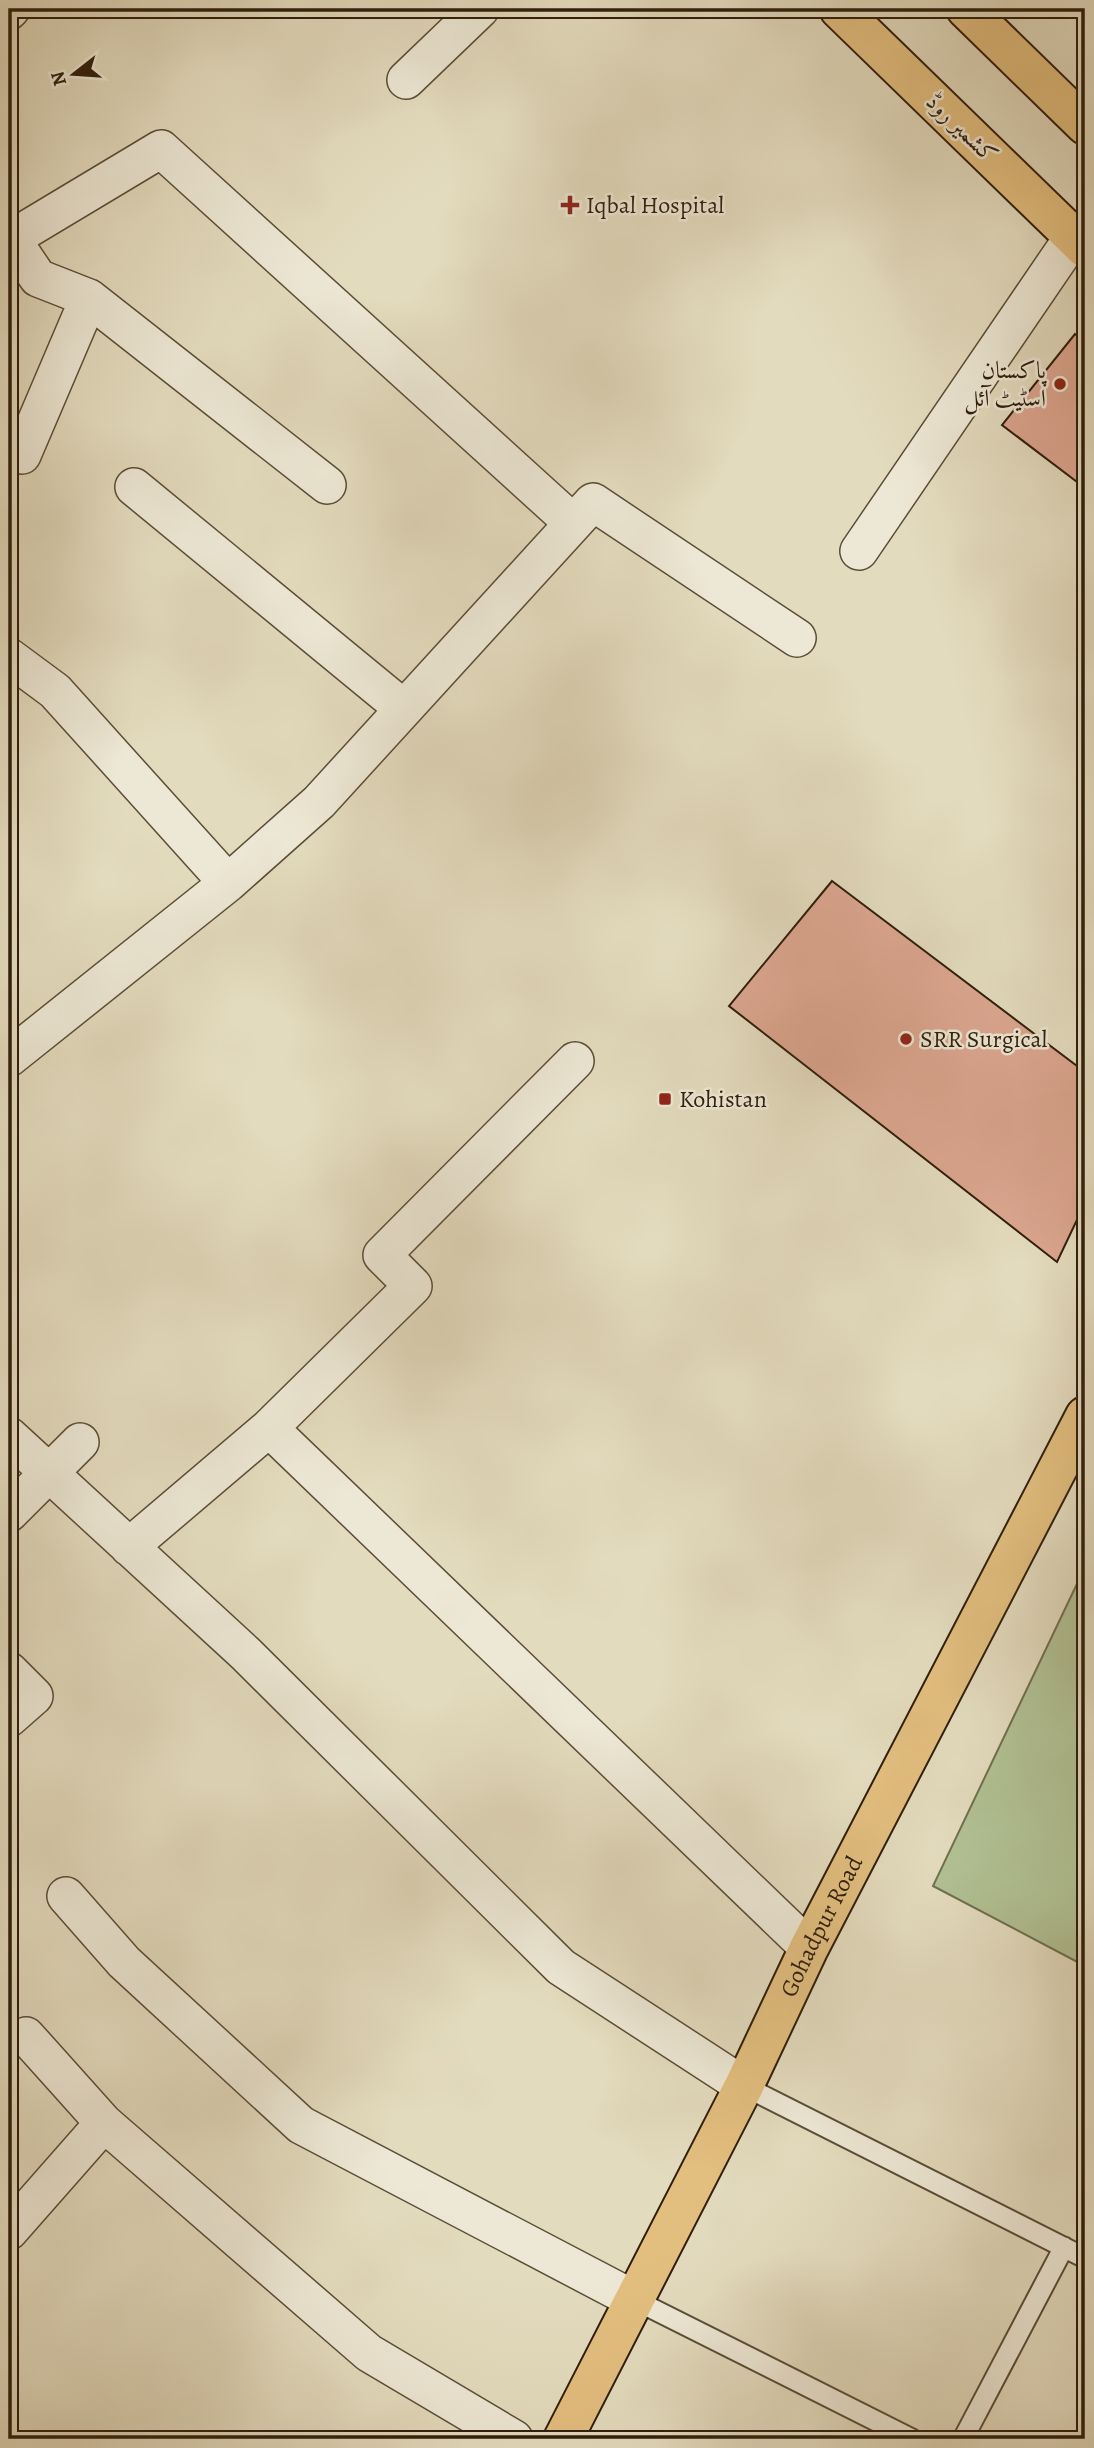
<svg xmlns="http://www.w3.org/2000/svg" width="1094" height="2448" viewBox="0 0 1094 2448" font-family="Alegreya,Amiri,serif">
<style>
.green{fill:#b1c194;stroke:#707050;stroke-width:2}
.building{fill:#dca690;stroke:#2f1e0c;stroke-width:2}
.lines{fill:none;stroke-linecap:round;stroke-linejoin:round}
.service-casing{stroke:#5c4d38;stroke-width:23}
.minor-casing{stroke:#5c4d38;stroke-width:40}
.primary-casing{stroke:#2f1e0c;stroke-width:42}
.service{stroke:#ede8d5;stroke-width:19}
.minor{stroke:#ede8d5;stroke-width:37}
.primary{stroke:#e2be7f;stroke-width:38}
.poi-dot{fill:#8f2418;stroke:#ede8d5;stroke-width:2.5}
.labels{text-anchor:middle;stroke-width:5;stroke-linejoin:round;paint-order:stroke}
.street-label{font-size:24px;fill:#2f1e0c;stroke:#ede8d5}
.poi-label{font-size:24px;fill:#2f1e0c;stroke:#ede8d5;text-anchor:start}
</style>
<rect width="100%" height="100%" fill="#e3dbbe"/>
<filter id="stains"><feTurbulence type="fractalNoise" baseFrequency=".00286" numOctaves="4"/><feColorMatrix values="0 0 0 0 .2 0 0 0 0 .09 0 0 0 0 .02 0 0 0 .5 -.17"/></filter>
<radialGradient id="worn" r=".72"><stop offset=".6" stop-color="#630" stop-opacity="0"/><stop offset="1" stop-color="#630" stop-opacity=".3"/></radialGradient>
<!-- green -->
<path class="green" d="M1085,1567V1966L933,1886Z"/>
<!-- building -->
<path class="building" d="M1075,334L1085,342V488L1002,425Z
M832,881L1085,1072V1203L1057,1262L729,1006Z"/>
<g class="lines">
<defs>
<path id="service" d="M744,2086L1085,2258
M633,2299L912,2439
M963,2439L1064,2247"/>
<path id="minor" d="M9,11L11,9
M406,80L480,9
M9,235L38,278L89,298L327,485
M11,239L161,149L573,523
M22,455L89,298
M134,487L404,709
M859,551L1074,236
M9,657L55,691L228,883
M9,1058L228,883L319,802L593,502L797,638
M269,1428L809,1948
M9,1436L246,1654L561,1967L744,2086
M9,1513L80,1442
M129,1547L269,1428L413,1286L382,1255L575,1061
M9,1671L34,1696L9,1718
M66,1896L124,1962L301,2125L633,2299
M26,2036L104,2123L369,2353L514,2439
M9,2231L104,2123"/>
<g id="primary">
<path d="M839,9L1085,248"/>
<path d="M966,9L1085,125"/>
<path id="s1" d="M563,2439L744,2086L809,1948L1085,1416"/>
</g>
</defs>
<!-- service casing -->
<use href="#service" class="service-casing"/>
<!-- minor casing -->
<use href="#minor" class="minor-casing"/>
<!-- primary casing -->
<use href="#primary" class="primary-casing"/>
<!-- service -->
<use href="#service" class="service"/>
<!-- minor -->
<use href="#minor" class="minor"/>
<!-- primary -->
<use href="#primary" class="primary"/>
</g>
<!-- markers -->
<g class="poi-dot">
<path d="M566.5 194.5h7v7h7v7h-7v7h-7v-7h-7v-7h7z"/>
<circle cx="1060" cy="384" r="7"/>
<circle cx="906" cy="1039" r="7"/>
<rect x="658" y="1092" width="14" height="14" rx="3.5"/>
</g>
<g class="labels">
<!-- street labels -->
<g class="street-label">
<text transform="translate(962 128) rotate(44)" y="8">کشمیر روڈ</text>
<text dy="8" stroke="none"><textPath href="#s1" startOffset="574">Gohadpur Road</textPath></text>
</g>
<!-- poi labels -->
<g class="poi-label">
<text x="586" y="213">Iqbal Hospital</text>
<text x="1046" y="378" text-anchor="end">پاکستان<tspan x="1046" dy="28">اسٹیٹ آئل</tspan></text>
<text x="920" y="1047">SRR Surgical</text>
<text x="679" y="1107">Kohistan</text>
</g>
</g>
<!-- margin -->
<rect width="1094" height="2448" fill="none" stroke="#e3dbbe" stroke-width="35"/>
<rect x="10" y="10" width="1073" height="2427" fill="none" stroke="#2f1e0c" stroke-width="3.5"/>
<rect x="18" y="18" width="1059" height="2413" fill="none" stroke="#2f1e0c" stroke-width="2"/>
<!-- north arrow -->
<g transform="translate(74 74) rotate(253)" stroke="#ede8d5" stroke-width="5" paint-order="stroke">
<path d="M0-5L12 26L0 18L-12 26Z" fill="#2f1e0c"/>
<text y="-10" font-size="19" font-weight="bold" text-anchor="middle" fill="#2f1e0c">N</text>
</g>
<rect width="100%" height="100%" filter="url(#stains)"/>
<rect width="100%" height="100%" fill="url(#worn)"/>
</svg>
